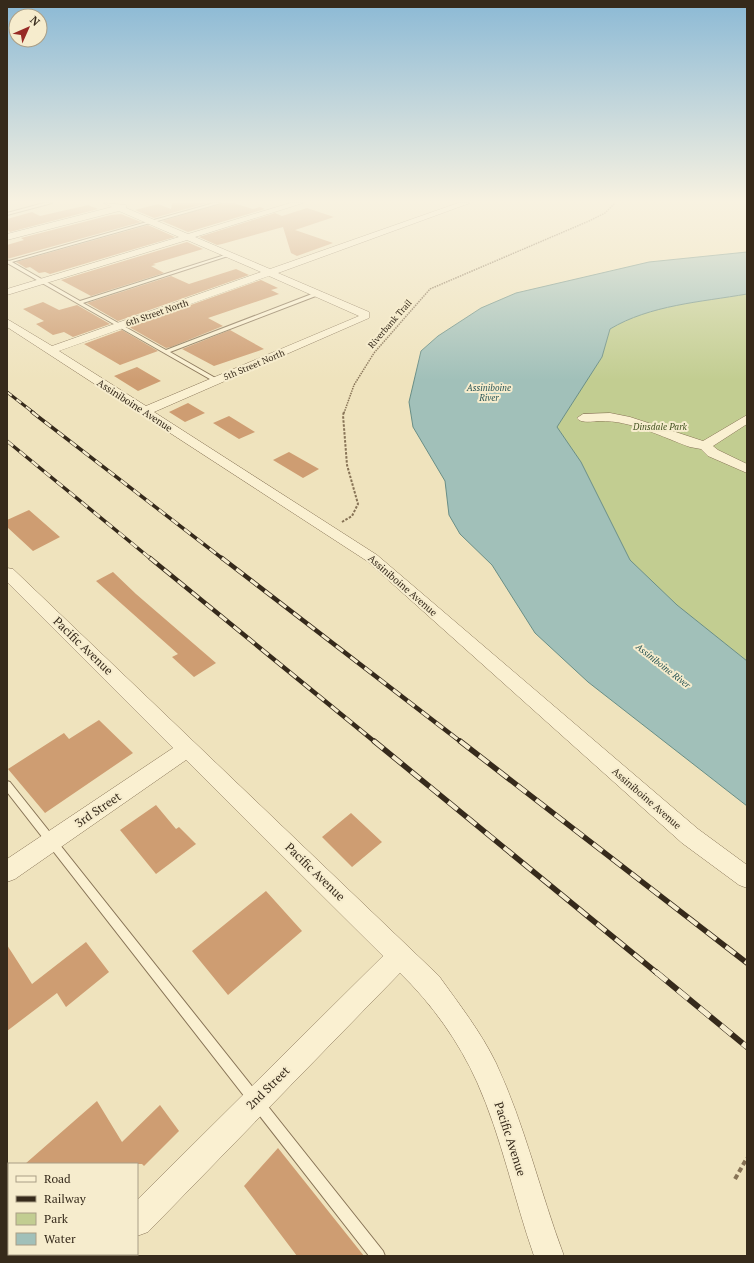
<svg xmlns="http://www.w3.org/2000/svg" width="754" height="1263" viewBox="0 0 754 1263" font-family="'PT Serif',serif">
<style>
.green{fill:#c2cd91}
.water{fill:#a1c0b9;stroke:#698e86}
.building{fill:#ce9d72}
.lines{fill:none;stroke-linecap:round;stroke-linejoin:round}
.service-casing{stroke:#877356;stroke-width:2}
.minor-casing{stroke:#877356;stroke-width:1}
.path-far2{stroke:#877356;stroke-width:1.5;stroke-dasharray:1.5 1;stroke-linecap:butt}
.path-far1{stroke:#877356;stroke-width:2;stroke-dasharray:2.5 1.5;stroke-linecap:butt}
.path{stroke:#877356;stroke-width:4;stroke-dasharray:5 3;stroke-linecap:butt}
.service{fill:#faf0d1;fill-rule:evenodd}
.minor{fill:#faf0d1;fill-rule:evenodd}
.rail-far4-casing{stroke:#362a1b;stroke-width:3}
.rail-far3-casing{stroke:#362a1b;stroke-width:3.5}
.rail-far2-casing{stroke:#362a1b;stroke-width:4.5}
.rail-far1-casing{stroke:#362a1b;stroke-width:5.5}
.rail-casing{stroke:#362a1b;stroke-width:6}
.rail-far4{stroke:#f6eccd;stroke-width:2;stroke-dasharray:6;stroke-linecap:butt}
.rail-far3{stroke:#f6eccd;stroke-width:2.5;stroke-dasharray:8;stroke-linecap:butt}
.rail-far2{stroke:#f6eccd;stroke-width:3;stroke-dasharray:9;stroke-linecap:butt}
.rail-far1{stroke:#f6eccd;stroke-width:4;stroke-dasharray:12;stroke-linecap:butt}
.rail{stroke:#f6eccd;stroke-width:5;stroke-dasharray:14;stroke-linecap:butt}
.labels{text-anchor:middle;stroke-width:4;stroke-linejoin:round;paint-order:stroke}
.far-street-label{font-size:9px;fill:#362a1b;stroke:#f6eccd}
.far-water-label{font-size:9px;font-style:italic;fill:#2a5656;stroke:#f6eccd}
.far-park-label{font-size:9px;font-style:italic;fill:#445321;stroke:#f6eccd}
.street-label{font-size:10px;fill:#362a1b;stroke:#f6eccd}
.near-street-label{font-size:12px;fill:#362a1b;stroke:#f6eccd}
</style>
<rect width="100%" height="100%" fill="#efe3bd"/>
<!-- green -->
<path class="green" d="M747,294V661L677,605L630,560L581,462L557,427L602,357L610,329C650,305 701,302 747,294Z"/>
<!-- water -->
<path class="water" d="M747,252V294C701,302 650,305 610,329L602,357L557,427L581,462L630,560L677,605L747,661V806L588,682L535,633L492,565L460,534L449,515L445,481L413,427L409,402L421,351L438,336L481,308L516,293L649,262Z"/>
<!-- building -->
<path class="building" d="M172,203H207L154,218L135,210L158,204L171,209Z
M222,203H233L253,209L260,207L265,209L188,232L162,221Z
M88,205L98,209L10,232L7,229V219L32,212L40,216Z
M307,208L334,217L295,230L333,243L297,256L291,253L283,227L222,244L217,245L199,237L275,213L282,216Z
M121,214L141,222L7,259V245L24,240L21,238L111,215Z
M148,225L175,237L50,274L45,272L39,273L30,267L26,268L16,262Z
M187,242L203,249L153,264L156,265L151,266L164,273L91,296L61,280Z
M236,269L249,275L118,321L87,303L171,276L189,284Z
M261,280L278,288L271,290L279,294L208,318L223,326L171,347L166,348L129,327Z
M43,302L59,310L77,305L110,324L73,337L64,332L53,335L36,324L44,321L23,309Z
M122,330L158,351L120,365L84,344Z
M230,330L264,349L214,366L182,349Z
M137,367L161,381L138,391L114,376Z
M188,403L205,413L185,422L169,412Z
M229,416L255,432L239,439L213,423Z
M289,452L319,469L303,478L273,460Z
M29,510L60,537L33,551L7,527V520Z
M113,572L136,594L216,663L194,677L172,657L178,654L96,581Z
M99,720L133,753L45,813L8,769L64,733L69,739Z
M156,805L176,829L179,827L196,844L156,874L120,830Z
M351,813L382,842L352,867L322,837Z
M266,891L302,931L228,995L192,951Z
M86,942L109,972L66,1007L57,993L7,1031V945L32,984Z
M97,1101L122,1142L160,1105L179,1131L144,1166L142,1164H25Z
M278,1148L364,1256H297L244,1186Z"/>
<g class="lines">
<defs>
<path id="service" d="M44,203H52L7,215V213Z
M214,203H221L12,262L80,301L228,254V256L83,303L166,350L317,292H321V294L170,352L219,380V382H215L7,263V260L9,261Z
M7,781L10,782L383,1251L385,1256H369L7,792Z"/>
<path id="minor" d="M104,203L126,205V208L188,234L290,203H303L195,237L270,269L458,203H470L278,273L369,312V318L154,412L377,555L698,829L747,865V888L739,885L682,843L367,561L7,327V319L52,346L261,272L187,240L7,295V289L179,237L119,211L7,240V234L112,207ZM269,276L359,316L146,406L59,351Z
M610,413L630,417L703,441L747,415V424L713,446L718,450L747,464V473L708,456L701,449L690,447C662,437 630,420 600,421C593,421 581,424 577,418L583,414Z
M7,568L13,569L439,976C459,1004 481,1032 496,1063C525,1125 540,1192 564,1256H534C514,1199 502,1138 477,1082C459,1042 432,1004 400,973L148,1232L137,1236V1200L383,956L186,760L15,879L7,882V859L173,748L7,582Z
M89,1254H120L119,1256H88Z"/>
</defs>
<!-- service casing -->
<use href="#service" class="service-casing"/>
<!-- minor casing -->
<use href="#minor" class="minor-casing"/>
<!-- path-far2 -->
<path class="path-far2" d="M344,413L354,385L374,353L430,289L589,221L605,213L615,203"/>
<!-- path-far1 -->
<path class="path-far1" d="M342,522L352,516L358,504L347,465L343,415L344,412"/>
<!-- path -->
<path class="path" d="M735,1179L747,1158"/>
<!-- service -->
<use href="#service" class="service"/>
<!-- minor -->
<use href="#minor" class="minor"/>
<defs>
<path id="rail-far4" d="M7,392L34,413"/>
<path id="rail-far3" d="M32,412L223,559
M7,441L151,559"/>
<path id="rail-far2" d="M150,558L375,742
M222,558L461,742"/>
<path id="rail-far1" d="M374,741L657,973
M460,741L747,963"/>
<path id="rail" d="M656,972L747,1047"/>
</defs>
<!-- rail-far4 casing -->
<use href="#rail-far4" class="rail-far4-casing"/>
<!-- rail-far3 casing -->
<use href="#rail-far3" class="rail-far3-casing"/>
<!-- rail-far2 casing -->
<use href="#rail-far2" class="rail-far2-casing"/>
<!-- rail-far1 casing -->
<use href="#rail-far1" class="rail-far1-casing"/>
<!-- rail casing -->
<use href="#rail" class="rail-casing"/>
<!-- rail-far4 -->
<use href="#rail-far4" class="rail-far4"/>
<!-- rail-far3 -->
<use href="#rail-far3" class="rail-far3"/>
<!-- rail-far2 -->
<use href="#rail-far2" class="rail-far2"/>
<!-- rail-far1 -->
<use href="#rail-far1" class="rail-far1"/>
<!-- rail -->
<use href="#rail" class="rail"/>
</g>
<!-- sky -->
<linearGradient id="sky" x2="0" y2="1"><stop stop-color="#8bb9d5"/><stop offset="0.53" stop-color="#f8f2e1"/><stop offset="1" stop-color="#f8f2e1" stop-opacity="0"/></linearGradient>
<rect width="754" height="380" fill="url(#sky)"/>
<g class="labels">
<!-- far-street labels -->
<g class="far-street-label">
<text transform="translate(157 313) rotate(-19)" y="3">6th Street North</text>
<text transform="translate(390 324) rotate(-49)" y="3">Riverbank Trail</text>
<text transform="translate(254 365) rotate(-23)" y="3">5th Street North</text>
</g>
<!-- far-water labels -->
<g class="far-water-label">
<text x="489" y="391">Assiniboine<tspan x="489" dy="10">River</tspan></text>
<text transform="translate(663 666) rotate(38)" y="3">Assiniboine River</text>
</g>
<!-- far-park labels -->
<g class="far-park-label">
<text x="660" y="430">Dinsdale Park</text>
</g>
<!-- street labels -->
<g class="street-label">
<text transform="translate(135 405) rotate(33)" y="4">Assiniboine Avenue</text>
<text transform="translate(403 585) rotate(41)" y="4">Assiniboine Avenue</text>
<text transform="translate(647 798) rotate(41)" y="4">Assiniboine Avenue</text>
</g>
<!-- near-street labels -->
<g class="near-street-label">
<text transform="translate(83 646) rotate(44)" y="4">Pacific Avenue</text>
<text transform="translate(98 810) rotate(-34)" y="4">3rd Street</text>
<text transform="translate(315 872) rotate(44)" y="4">Pacific Avenue</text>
<text transform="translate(268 1088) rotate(-45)" y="4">2nd Street</text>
<text transform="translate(510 1139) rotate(72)" y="4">Pacific Avenue</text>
</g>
</g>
<!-- border -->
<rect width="754" height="1263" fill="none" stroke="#362a1b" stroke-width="16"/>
<!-- legend -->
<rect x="8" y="1163" width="130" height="92" fill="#f6eccd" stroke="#a99e86"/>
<rect x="16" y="1176" width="20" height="6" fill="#faf0d1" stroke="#a99e86"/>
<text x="44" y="1183" font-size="12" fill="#362a1b">Road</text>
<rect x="16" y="1196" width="20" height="6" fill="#362a1b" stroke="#a99e86"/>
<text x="44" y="1203" font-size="12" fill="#362a1b">Railway</text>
<rect x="16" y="1213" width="20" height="12" fill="#c2cd91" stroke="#a99e86"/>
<text x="44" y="1223" font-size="12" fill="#362a1b">Park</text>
<rect x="16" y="1233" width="20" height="12" fill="#a1c0b9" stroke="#a99e86"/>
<text x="44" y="1243" font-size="12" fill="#362a1b">Water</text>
<!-- north arrow -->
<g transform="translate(28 28) rotate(45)"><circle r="19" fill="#f6eccd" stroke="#a99e86"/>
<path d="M0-3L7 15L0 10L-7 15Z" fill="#972a25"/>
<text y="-6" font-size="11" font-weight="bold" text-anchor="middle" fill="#362a1b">N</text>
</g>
</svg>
